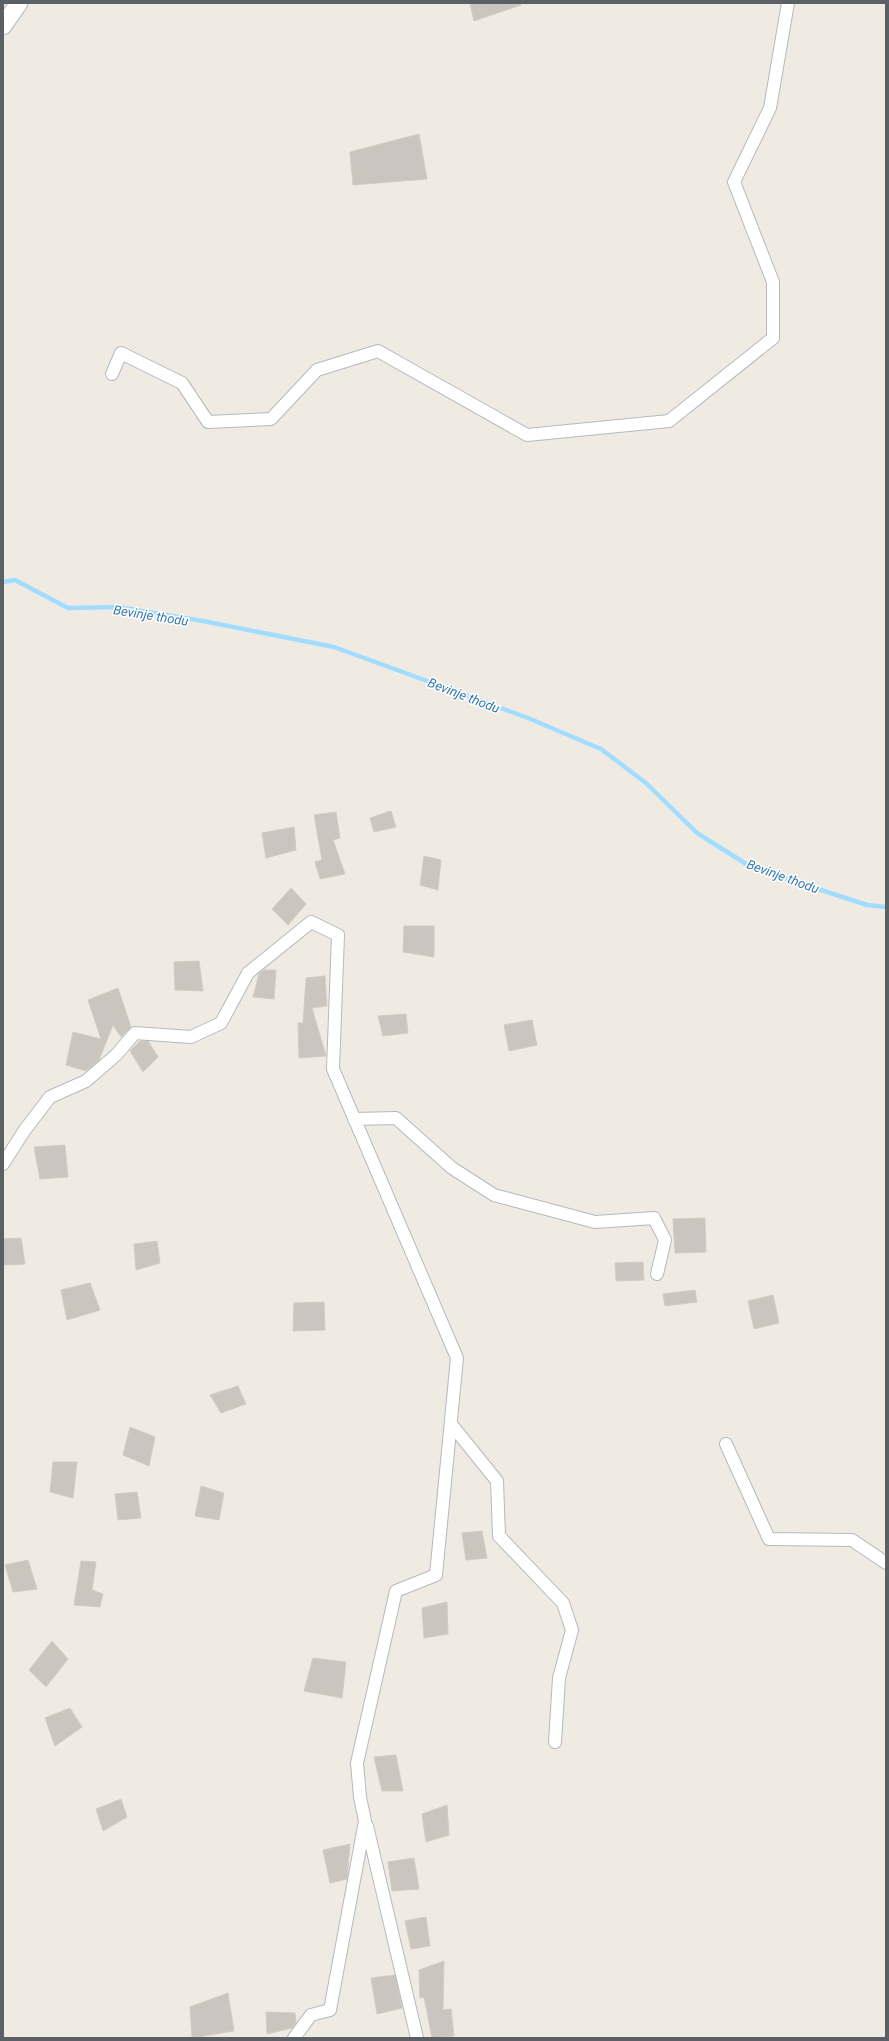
<svg xmlns="http://www.w3.org/2000/svg" width="889" height="2041" viewBox="0 0 889 2041" font-family="Roboto,sans-serif">
<style>
.lines{fill:none;stroke-linecap:round;stroke-linejoin:round}
.stream{stroke:#a2ddff;stroke-width:4.5}
.building{fill:#cac5bf;stroke:#d4ccc0}
.street-casing{stroke:#b5b9be;stroke-width:14}
.secondary-casing{stroke:#b6bac0;stroke-width:19}
.street{stroke:#fff;stroke-width:12}
.secondary{stroke:#fff;stroke-width:17}
.labels{text-anchor:middle;stroke-width:3;stroke-linejoin:round;paint-order:stroke}
.water-label{font-size:13px;font-style:italic;fill:#347ab1;stroke:#fff}
</style>
<rect width="100%" height="100%" fill="#efebe2"/>
<g class="lines">
<!-- stream -->
<path class="stream" d="M3,582L15,580L68,608L118,607L203,621L334,647L449,689L528,718L601,749L646,783L697,833L751,867L867,905L886,907"/>
</g>
<!-- building -->
<path class="building" d="M470,3H521V5L474,21Z
M419,134L427,179L353,185L350,152Z
M391,811L396,827L374,832L370,818Z
M336,812L340,838L333,840L345,874L320,879L315,862L322,860L314,815Z
M294,827L296,850L266,858L262,833Z
M424,856L441,860L438,890L420,885Z
M291,888L306,904L288,925L272,909Z
M404,926H434V957L403,952Z
M199,961L203,991L175,990L174,962Z
M264,970H276L274,999L253,997L259,974Z
M325,976L327,1006L312,1008L326,1056L299,1058L298,1023H303L306,978Z
M118,988L131,1027L121,1037L113,1025L99,1060L86,1071L66,1065L73,1032L101,1039L88,1000Z
M406,1014L408,1033L383,1036L378,1016Z
M532,1020L537,1045L509,1051L504,1025Z
M140,1041H148L158,1057L143,1072L130,1051Z
M65,1145L68,1177L40,1179L34,1147Z
M705,1218L706,1252L675,1253L673,1219Z
M21,1238L25,1264L3,1265V1239Z
M157,1241L160,1263L136,1270L134,1244Z
M643,1262L644,1280L616,1281L615,1263Z
M90,1283L100,1310L67,1320L61,1290Z
M695,1290L697,1302L665,1306L663,1294Z
M773,1295L779,1323L754,1329L748,1301Z
M324,1302L325,1330L293,1331L294,1303Z
M238,1386L246,1404L221,1413L210,1395Z
M130,1427L155,1437L149,1466L123,1455Z
M53,1462H77L73,1498L50,1492Z
M201,1486L224,1493L219,1520L195,1516Z
M137,1492L141,1518L118,1520L115,1494Z
M482,1531L487,1558L466,1560L462,1533Z
M28,1560L37,1589L13,1592L5,1565Z
M81,1561L96,1562L92,1590L103,1594L100,1607L74,1605Z
M447,1602L448,1634L424,1638L422,1608Z
M52,1641L68,1659L46,1687L29,1670Z
M313,1658L346,1662L342,1698L304,1691Z
M70,1708L82,1727L55,1746L45,1718Z
M396,1755L403,1791H382L374,1757Z
M121,1799L127,1817L103,1831L96,1809Z
M447,1805L449,1835L426,1842L422,1814Z
M350,1844L347,1879L330,1883L323,1850Z
M414,1858L419,1889L392,1891L388,1862Z
M426,1917L430,1946L411,1949L405,1921Z
M444,1961L443,2010L451,2009L454,2036L432,2038L424,1997L420,1998L419,1970Z
M395,1975L402,2008L377,2014L371,1978Z
M228,1993L234,2031L192,2038L190,2007Z
M266,2012L295,2013L296,2022L292,2028L267,2034Z"/>
<g class="lines">
<defs>
<path id="street" d="M112,374L121,353L182,383L208,422L271,419L317,370L378,351L527,435L669,421L773,338V282L734,182L770,108L788,3
M354,1119L396,1118L452,1168L494,1195L595,1222L654,1218L665,1240L657,1274
M3,1164L24,1131L50,1097L86,1081L116,1055L135,1033L191,1037L221,1023L248,973L311,922L338,935L333,1069L457,1358L436,1575L396,1591L357,1763L360,1797L365,1821L330,2010L311,2015L294,2038
M451,1424L497,1481L499,1536L563,1603L572,1630L559,1678L555,1742
M726,1444L769,1539L852,1540L886,1563
M367,1826L417,2038"/>
<path id="secondary" d="M3,26L19,3"/>
</defs>
<!-- street casing -->
<use href="#street" class="street-casing"/>
<!-- secondary casing -->
<use href="#secondary" class="secondary-casing"/>
<!-- street -->
<use href="#street" class="street"/>
<!-- secondary -->
<use href="#secondary" class="secondary"/>
</g>
<g class="labels">
<!-- water labels -->
<g class="water-label">
<text transform="translate(151 615) rotate(9)" y="5">Bevinje thodu</text>
<text transform="translate(464 695) rotate(21)" y="5">Bevinje thodu</text>
<text transform="translate(783 876) rotate(20)" y="5">Bevinje thodu</text>
</g>
</g>
<!-- border -->
<rect width="889" height="2041" fill="none" stroke="#5a6064" stroke-width="8"/>
</svg>
